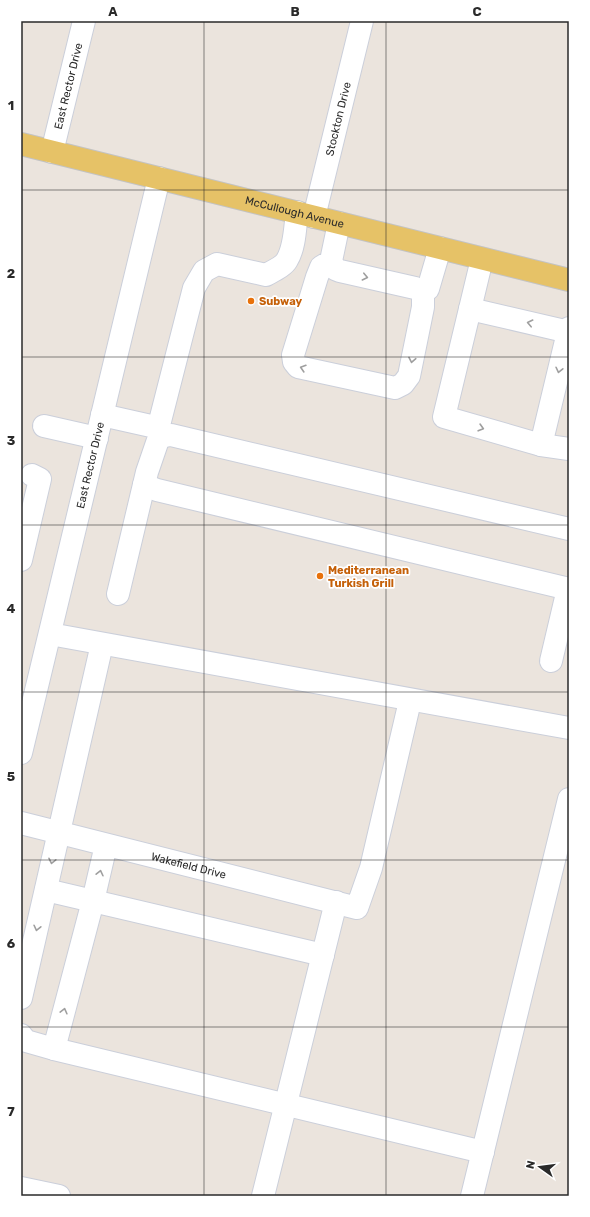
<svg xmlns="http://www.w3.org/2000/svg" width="590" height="1217" viewBox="0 0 590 1217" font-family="Rubik,sans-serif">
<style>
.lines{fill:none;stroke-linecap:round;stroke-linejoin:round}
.minor-casing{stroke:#cbcfda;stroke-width:24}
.major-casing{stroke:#c3c3c3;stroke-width:24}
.minor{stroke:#fff;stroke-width:22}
.major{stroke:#e6c267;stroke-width:22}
.oneway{stroke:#9f9f9f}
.grid{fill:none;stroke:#2a2a2a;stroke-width:1;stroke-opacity:0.55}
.food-dot{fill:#e8710a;stroke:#fff;stroke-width:1.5}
.labels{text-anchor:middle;stroke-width:3.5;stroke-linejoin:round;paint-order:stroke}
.street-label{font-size:11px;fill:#2a2a2a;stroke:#fff}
.food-label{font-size:11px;font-weight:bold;fill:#c56008;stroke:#fff;text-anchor:start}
.neatline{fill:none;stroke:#2a2a2a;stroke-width:1.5}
.grid-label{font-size:13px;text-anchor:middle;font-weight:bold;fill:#2a2a2a}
</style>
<rect width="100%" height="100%" fill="#ebe4dd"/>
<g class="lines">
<defs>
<g id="minor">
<path id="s1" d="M52,152L84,21"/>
<path id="s2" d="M314,217L362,21"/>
<path d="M482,259L444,417L541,445L569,449"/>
<path d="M331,261L321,267L317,277L293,355L294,362L298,367L395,388L403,384L409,376L423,307V292L415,288L340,271L335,269L331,261L339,223"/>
<path d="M423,292L428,289L440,248"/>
<path d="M470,309L569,332"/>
<path d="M102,415L151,426L158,429L159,437L147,472L118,594"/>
<path d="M44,426L97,438"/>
<path d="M158,429L194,288L204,271L217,264L266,275C273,271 284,266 287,260C295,247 295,227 297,212"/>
<path d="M159,437L171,435L569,529"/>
<path d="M541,445L569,328"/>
<path d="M144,485L157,490L569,589"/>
<path d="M21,560L40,479L32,475"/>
<path d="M50,634L569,728"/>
<path d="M551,661L568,589"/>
<path id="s3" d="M21,753L159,178"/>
<path id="s4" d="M21,823L357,908L371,868L410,701"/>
<path d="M46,890L323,955"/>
<path d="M21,998L102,644"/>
<path d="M21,1035L26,1041L54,1049L483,1152"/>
<path d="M54,1049L93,901L106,845"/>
<path d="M21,1188L59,1196"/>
<path d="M263,1196L336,902"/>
<path d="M472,1196L569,799"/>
</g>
<g id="major">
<path id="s5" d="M21,144L569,280"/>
</g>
</defs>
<!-- minor casing -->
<use href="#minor" class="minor-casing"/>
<!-- major casing -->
<use href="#major" class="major-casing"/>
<!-- minor -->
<use href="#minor" class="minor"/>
<!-- major -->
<use href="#major" class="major"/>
</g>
<!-- one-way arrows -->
<defs><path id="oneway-chevron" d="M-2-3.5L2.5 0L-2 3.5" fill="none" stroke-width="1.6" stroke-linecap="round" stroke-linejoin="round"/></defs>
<g class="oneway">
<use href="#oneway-chevron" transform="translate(365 277) rotate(13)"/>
<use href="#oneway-chevron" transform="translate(530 323) rotate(-167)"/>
<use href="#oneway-chevron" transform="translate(412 360) rotate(101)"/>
<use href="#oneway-chevron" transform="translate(303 368) rotate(-163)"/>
<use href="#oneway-chevron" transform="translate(559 370) rotate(103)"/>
<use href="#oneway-chevron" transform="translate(481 428) rotate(16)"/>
<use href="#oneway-chevron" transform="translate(52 861) rotate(102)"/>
<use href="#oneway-chevron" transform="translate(100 873) rotate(-77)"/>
<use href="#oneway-chevron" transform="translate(37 928) rotate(103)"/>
<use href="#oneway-chevron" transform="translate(64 1011) rotate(-76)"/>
</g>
<!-- grid -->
<path class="grid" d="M204,21V1196M386,21V1196M21,190H569M21,357H569M21,525H569M21,692H569M21,860H569M21,1027H569"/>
<!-- markers -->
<g class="food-dot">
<circle cx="251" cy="301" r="4"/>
<circle cx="320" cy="576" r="4"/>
</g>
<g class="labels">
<!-- street labels -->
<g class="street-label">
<text dy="4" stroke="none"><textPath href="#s1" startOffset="68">East Rector Drive</textPath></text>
<text dy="4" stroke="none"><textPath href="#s2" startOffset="101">Stockton Drive</textPath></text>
<text dy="4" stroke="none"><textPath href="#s5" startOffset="282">McCullough Avenue</textPath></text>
<text dy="4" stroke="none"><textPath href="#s3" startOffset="296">East Rector Drive</textPath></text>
<text dy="4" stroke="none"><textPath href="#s4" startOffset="173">Wakefield Drive</textPath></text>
</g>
<!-- food labels -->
<g class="food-label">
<text x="259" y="305">Subway</text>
<text x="328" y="574">Mediterranean<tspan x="328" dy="13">Turkish Grill</tspan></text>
</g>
</g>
<!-- border -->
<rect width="590" height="1217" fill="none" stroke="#ffffff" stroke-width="44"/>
<!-- north arrow -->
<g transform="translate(540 1167) rotate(284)" stroke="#ffffff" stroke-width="3" paint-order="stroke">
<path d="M0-3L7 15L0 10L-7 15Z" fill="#2a2a2a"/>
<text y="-6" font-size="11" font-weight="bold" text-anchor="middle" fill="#2a2a2a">N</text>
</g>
<rect x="22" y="22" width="546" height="1173" class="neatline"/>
<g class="grid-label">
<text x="113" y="16">A</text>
<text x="295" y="16">B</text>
<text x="477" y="16">C</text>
<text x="11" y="110">1</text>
<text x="11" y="278">2</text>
<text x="11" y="445">3</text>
<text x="11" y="613">4</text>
<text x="11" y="781">5</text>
<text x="11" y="948">6</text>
<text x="11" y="1116">7</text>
</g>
</svg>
